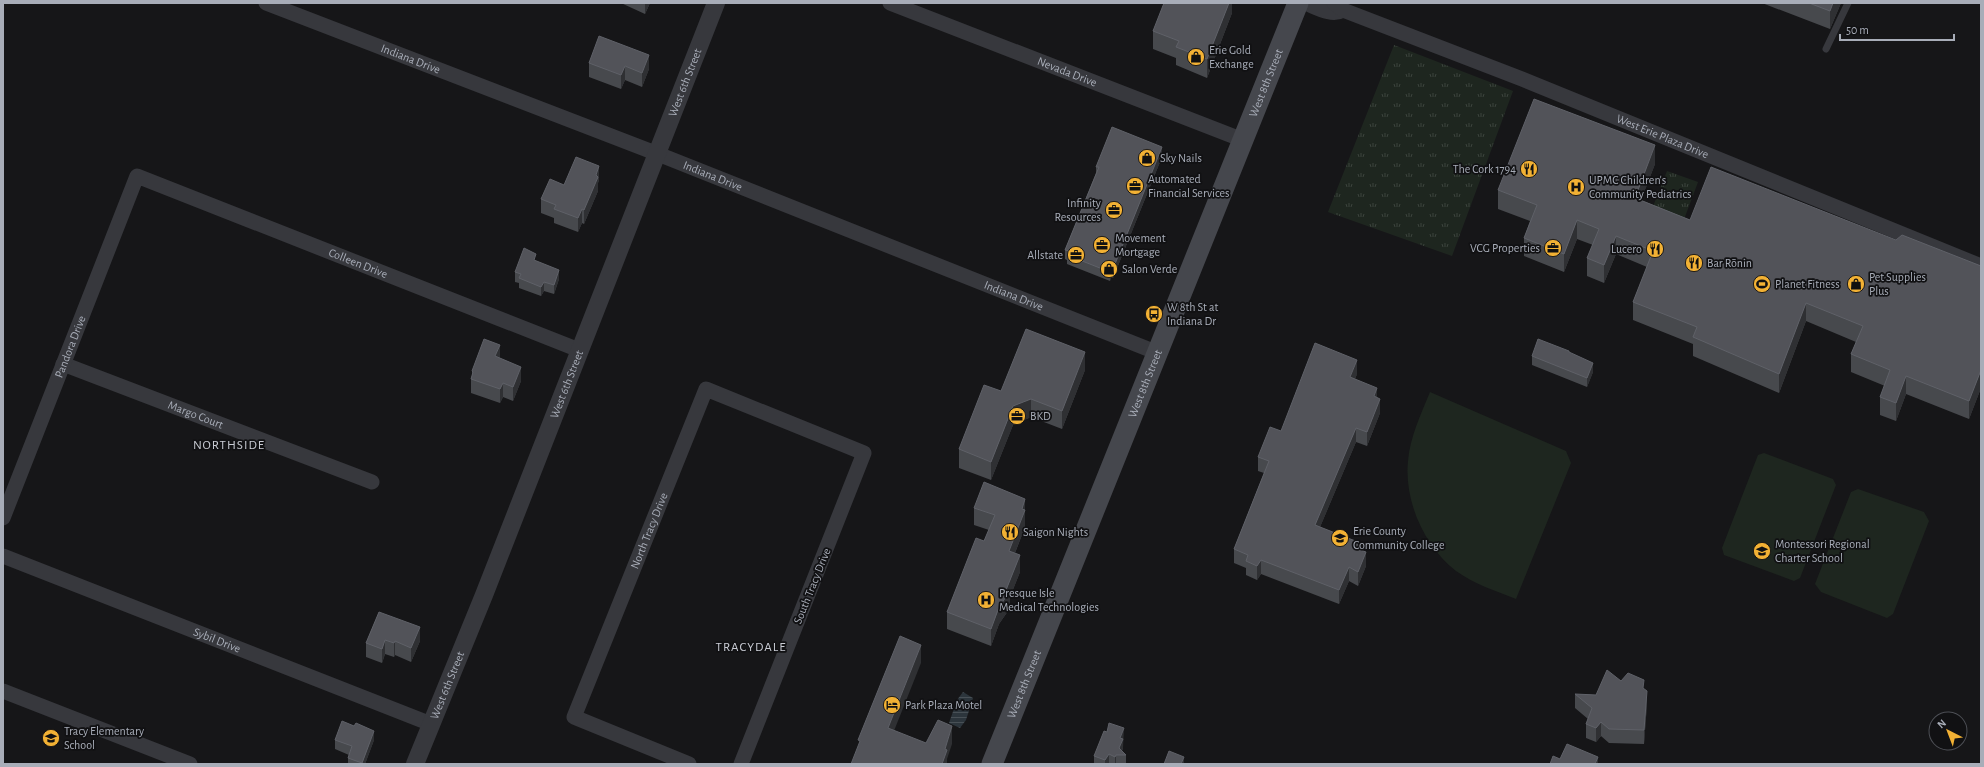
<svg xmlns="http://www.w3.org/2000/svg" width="1984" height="767" viewBox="0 0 1984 767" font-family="'Alegreya Sans',sans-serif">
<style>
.grass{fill:url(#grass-tufts)}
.pitch{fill:#1e261f}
.water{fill:url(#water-rules)}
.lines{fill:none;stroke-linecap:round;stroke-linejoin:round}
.service{stroke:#37383d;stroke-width:7}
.minor{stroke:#37383d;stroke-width:15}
.tertiary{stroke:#37383d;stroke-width:18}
.secondary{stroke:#45474d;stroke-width:21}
.wall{fill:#47494d}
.shaded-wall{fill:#2f3033}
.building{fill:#525359;stroke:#5f6168}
.labels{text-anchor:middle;stroke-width:3.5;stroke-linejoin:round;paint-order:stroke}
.poi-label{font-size:12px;fill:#a8adb8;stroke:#111113;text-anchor:start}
.street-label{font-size:12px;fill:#a8adb8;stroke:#111113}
.neighbourhood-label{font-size:13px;letter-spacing:1px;fill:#c9ccd4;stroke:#111113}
</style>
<defs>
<pattern id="grass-tufts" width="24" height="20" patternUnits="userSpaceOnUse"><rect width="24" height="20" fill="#1e261f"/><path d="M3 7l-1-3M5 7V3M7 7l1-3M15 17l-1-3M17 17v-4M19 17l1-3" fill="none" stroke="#3c433d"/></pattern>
<pattern id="water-rules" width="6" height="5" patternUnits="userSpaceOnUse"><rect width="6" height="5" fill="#2c353c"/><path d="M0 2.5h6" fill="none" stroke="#485056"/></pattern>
</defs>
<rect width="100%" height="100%" fill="#161618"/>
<!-- grass -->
<path class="grass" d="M1394,45L1513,91L1452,256L1328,212Z
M1667,171L1698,182L1683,222L1652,209Z"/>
<!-- pitch -->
<path class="pitch" d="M1430,392L1566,451L1571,463L1516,599C1496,591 1474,584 1456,571C1424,546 1404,501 1408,461C1410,437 1421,414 1430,392Z
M1764,453L1833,479L1836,485L1800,578L1794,581L1724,555L1722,548L1758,455Z
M1858,489L1924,512L1929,521L1893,614L1887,618L1821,592L1815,584L1851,492Z"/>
<!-- water -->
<path class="water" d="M963,692L973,698L966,720L960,728L949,723L957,700Z"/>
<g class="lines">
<!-- service -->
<path class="service" d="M1826,49L1848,3"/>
<!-- minor -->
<g class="minor">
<path id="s1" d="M266,3L658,154L1158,353"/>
<path id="s2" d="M890,3L1243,140"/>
<path d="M1305,3C1316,7 1332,17 1343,10"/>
<path id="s3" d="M1334,3L1343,10L1522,79L1981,266"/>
<path id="s4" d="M63,364L372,482"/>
<path id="s5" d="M3,518L137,176L579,350"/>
<path id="s6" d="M3,556L431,724"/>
<path d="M3,691L190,764"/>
<path id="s7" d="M689,764L574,717L706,389L864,453L741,764"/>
</g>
<!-- tertiary -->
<path class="tertiary" id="s8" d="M415,764L484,595L716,3"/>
<!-- secondary -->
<path class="secondary" id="s9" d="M992,764L1298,3"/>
</g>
<!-- wall -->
<path class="wall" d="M621,3H650L645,14Z
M1232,3V13L1207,78L1176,65V58L1153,49V31Z
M1762,3H1841L1830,29Z
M589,63L649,69L642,87L625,80L621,89L589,77Z
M1162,157L1113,278L1111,277L1110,281L1067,264V260L1065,259V250L1096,173V167Z
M1655,164L1641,200L1690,220L1896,240L1981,266V388L1969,419L1906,394L1896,421L1880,415V397L1885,386L1851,372V354L1856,342L1806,321L1779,393L1693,356V344L1633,320V302L1647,267L1616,254L1604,283L1587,276V258L1593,245L1577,239L1564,272L1524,256V238L1530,221L1498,209V190Z
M599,180L598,183V191L584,224L582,223L578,232L554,223V218L541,213V199L564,185Z
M536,261L559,279L554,294L544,291L541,296L519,288V283L515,282V272Z
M1569,353L1593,372L1587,387L1532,365V356Z
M500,358L521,381L513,401L503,397L500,403L471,393V379L472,376V371Z
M1085,370L1062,429L1031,417L1013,425L991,480L959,468V449L1001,391Z
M1357,374L1355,379L1377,398L1380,413L1367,446L1356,442L1320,527L1363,551L1366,566L1358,586L1349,581L1339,604L1261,574L1257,580L1246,575V568L1234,563V549L1264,473L1258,471V457L1281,431Z
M1025,499V527L1015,553L1020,572L1010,597V608L999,624L991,646L947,629V612L984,541L989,530L974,525V508Z
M379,612L420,641L411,662L395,655L394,657L385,654L382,663L366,657V643Z
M1621,681L1644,689L1647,704L1644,744L1609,743L1601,736L1596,742L1586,738V724L1588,719L1575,708V694L1596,695Z
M1124,738L1123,739V748L1122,751L1126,755V764H1094V756Z
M335,740H374L365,764H348V758L349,755L335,749Z"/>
<!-- shaded-wall -->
<path class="shaded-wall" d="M645,3H650L645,14Z
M1229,3H1232V13L1207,78V59Z
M1833,3H1841L1830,29V11Z
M649,55V69L642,87V73Z
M625,66V80L621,89V75Z
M1655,145V164L1635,216V198Z
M1162,147V157L1113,278V269Z
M599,166V180L598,183V191L584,224V210Z
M582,209V223L578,232V218Z
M1577,220V239L1564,272V254Z
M1616,236V254L1604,283V265Z
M1111,268V277L1110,281V272Z
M559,270V279L554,294V285Z
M544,282V291L541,296V287Z
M1806,303V321L1779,393V374Z
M500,345V359L495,356Z
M1085,352V370L1062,429V411Z
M1357,360V374L1350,391V377Z
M1593,363V372L1587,387V378Z
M521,367V381L513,401V387Z
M1981,370V388L1969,419V401Z
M1906,376V394L1896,421V403Z
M503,383V397L500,403V389Z
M1377,388V402L1374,396Z
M1031,399V417L1013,425L991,480V462L1013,406Z
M1380,399V413L1367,446V432Z
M1356,428V442L1315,539V525Z
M1025,499V527L1009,568V551Z
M1363,544V558L1360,550Z
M1366,552V566L1358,586V572Z
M1020,555V572L1010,597V608L999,624L991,646V629Z
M1261,560V574L1257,580V566Z
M1349,567V581L1339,604V590Z
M420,627V641L411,662V648Z
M385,640V654L382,663V649Z
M395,641V655L394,657V643Z
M921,645V663L888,746V728Z
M1647,691V704L1644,744V730Z
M1601,722V736L1596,742V728Z
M952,726V744L947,759V764H942L945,749Z
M1124,728L1123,748L1120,755H1119L1120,738Z
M374,731V740L365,764H362Z
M1109,754V764H1105V760Z
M1116,755V764H1115V757Z
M1184,757V764H1181Z
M1598,757V764H1595Z"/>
<!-- building -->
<path class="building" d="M1164,3H1229L1207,59L1176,47L1179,41L1153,31Z
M1809,3H1833L1830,11Z
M599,36L649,55L642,73L625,66L621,75L589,63Z
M1534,99L1655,145L1635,198L1690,220L1711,167L1896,240L1902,235L1981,266V370L1969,401L1906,376L1896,403L1880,397L1890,370L1851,354L1863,326L1806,303L1779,374L1693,337L1697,327L1633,302L1653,251L1616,236L1604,265L1587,258L1599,229L1577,220L1564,254L1524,238L1537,205L1498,190Z
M1112,127L1162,147L1113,269L1111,268L1110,272L1067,255L1069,251L1065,250L1099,167H1096Z
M576,157L599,166L596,175L598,177L584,210L582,209L578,218L554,209L556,205L541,199L550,179L564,185Z
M524,248L536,254L534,260L559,270L554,285L544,282L541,287L519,278L521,274L515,272Z
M1026,329L1085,352L1062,411L1031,399L1013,406L991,462L959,449L984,385L1001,391Z
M484,339L500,345L495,356L521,367L513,387L503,383L500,389L471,379L473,372L472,371Z
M1538,339L1569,351V352L1593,363L1587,378L1532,356Z
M1315,343L1357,360L1350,377L1377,388L1374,396L1380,399L1367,432L1356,428L1315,525L1363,544L1360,550L1366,552L1358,572L1349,567L1339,590L1261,560L1257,566L1246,561L1248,555L1234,549L1269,461L1258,457L1270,427L1281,431Z
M984,482L1025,499L1022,509L1025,510L1009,551L1020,555L1006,590L1010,591L999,607L991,629L947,612L976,538L984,541L995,515L974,508Z
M379,612L420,627L411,648L395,641L394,643L385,640L382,649L366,643Z
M900,636L921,645L888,728L926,743L938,720L952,726L945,749L947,750L942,764H851L860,741L858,740Z
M1607,670L1621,681L1628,673L1644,680L1643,688L1647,691L1644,730L1609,729L1601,722L1596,728L1586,724L1592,708L1575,694L1596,695Z
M342,721L354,726L356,723L374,731L362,763L348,758L352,746L335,740Z
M1109,723L1124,728L1120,738L1123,739L1119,748L1126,755H1116L1115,757L1109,754L1105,760L1094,756L1104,731L1107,732Z
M1567,744L1598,757L1595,764H1550L1553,756L1560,759Z
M1169,751L1184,757L1181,764H1164Z"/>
<!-- icons -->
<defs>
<symbol id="shop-disc" viewBox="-11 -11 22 22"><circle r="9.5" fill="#f2b134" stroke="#111113"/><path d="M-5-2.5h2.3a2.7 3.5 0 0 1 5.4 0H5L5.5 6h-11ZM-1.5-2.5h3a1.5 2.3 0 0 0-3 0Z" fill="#111"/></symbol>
<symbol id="restaurant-disc" viewBox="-11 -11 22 22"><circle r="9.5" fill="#f2b134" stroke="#111113"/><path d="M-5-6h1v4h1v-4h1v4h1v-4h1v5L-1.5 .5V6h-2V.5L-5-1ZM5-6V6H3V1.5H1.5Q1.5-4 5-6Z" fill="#111"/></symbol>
<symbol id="office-disc" viewBox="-11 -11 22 22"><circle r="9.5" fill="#f2b134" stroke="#111113"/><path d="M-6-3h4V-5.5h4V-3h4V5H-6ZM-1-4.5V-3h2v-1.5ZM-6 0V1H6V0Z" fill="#111"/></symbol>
<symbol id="hospital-disc" viewBox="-11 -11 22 22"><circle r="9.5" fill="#f2b134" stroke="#111113"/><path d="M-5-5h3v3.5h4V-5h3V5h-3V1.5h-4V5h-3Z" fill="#111"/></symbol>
<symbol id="stadium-disc" viewBox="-11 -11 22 22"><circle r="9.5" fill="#f2b134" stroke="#111113"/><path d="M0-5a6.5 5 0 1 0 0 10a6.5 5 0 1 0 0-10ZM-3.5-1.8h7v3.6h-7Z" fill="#111"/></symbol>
<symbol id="bus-disc" viewBox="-11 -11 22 22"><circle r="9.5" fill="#f2b134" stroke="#111113"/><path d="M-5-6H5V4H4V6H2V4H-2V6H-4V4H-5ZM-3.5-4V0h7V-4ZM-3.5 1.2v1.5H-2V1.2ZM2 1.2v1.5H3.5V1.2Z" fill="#111"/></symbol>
<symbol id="university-disc" viewBox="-11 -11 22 22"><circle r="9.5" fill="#f2b134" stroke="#111113"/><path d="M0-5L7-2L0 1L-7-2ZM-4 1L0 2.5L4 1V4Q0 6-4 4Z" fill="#111"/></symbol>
<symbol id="school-disc" viewBox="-11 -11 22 22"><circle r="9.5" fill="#f2b134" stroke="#111113"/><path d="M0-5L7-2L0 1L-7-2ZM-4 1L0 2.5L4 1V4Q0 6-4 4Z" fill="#111"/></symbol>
<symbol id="hotel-disc" viewBox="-11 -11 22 22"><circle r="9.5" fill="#f2b134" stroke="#111113"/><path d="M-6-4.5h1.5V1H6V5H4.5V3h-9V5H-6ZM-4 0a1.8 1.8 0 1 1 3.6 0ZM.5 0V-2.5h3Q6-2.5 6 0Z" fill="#111"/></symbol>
</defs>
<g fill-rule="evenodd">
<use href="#shop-disc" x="1186" y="47" width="20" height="20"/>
<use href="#shop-disc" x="1137" y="148" width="20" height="20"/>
<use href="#restaurant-disc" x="1519" y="159" width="20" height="20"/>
<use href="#office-disc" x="1125" y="176" width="20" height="20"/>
<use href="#hospital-disc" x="1566" y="177" width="20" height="20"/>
<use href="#office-disc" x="1104" y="200" width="20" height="20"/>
<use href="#office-disc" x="1092" y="235" width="20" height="20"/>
<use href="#office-disc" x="1543" y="238" width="20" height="20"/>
<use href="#restaurant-disc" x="1645" y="239" width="20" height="20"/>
<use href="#office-disc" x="1066" y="245" width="20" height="20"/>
<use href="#restaurant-disc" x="1684" y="253" width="20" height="20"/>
<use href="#shop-disc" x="1099" y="259" width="20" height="20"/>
<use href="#stadium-disc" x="1752" y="274" width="20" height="20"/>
<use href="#shop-disc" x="1846" y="274" width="20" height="20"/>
<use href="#bus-disc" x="1144" y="304" width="20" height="20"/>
<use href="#office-disc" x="1007" y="406" width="20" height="20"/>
<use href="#restaurant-disc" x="1000" y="522" width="20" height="20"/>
<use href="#university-disc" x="1330" y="528" width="20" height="20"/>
<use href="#school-disc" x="1752" y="541" width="20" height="20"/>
<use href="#hospital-disc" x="976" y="590" width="20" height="20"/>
<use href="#hotel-disc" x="882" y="695" width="20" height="20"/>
<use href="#school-disc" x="41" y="728" width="20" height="20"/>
</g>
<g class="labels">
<!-- poi labels -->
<g class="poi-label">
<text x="1209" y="54">Erie Gold<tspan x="1209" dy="14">Exchange</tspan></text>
<text x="1160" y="162">Sky Nails</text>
<text x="1516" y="173" text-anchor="end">The Cork 1794</text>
<text x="1148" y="183">Automated<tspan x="1148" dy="14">Financial Services</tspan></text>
<text x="1589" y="184">UPMC Children's<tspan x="1589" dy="14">Community Pediatrics</tspan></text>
<text x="1101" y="207" text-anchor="end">Infinity<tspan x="1101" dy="14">Resources</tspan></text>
<text x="1115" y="242">Movement<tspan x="1115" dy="14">Mortgage</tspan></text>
<text x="1540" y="252" text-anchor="end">VCG Properties</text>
<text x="1642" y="253" text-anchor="end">Lucero</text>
<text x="1063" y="259" text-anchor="end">Allstate</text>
<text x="1707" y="267">Bar Rōnin</text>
<text x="1122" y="273">Salon Verde</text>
<text x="1869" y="281">Pet Supplies<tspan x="1869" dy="14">Plus</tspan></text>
<text x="1775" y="288">Planet Fitness</text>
<text x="1167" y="311">W 8th St at<tspan x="1167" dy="14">Indiana Dr</tspan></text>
<text x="1030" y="420">BKD</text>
<text x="1353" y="535">Erie County<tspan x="1353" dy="14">Community College</tspan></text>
<text x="1023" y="536">Saigon Nights</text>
<text x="1775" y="548">Montessori Regional<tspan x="1775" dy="14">Charter School</tspan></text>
<text x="999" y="597">Presque Isle<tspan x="999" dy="14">Medical Technologies</tspan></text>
<text x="905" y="709">Park Plaza Motel</text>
<text x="64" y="735">Tracy Elementary<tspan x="64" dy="14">School</tspan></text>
</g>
<!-- street labels -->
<g class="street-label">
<text dy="4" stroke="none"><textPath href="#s1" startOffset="155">Indiana Drive</textPath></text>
<text dy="4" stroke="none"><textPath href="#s2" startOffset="190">Nevada Drive</textPath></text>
<text dy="4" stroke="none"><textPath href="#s8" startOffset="733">West 6th Street</textPath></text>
<text dy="4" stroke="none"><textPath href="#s9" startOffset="734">West 8th Street</textPath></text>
<text dy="4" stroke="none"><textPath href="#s3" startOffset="355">West Erie Plaza Drive</textPath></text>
<text dy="4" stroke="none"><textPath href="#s1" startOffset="479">Indiana Drive</textPath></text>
<text dy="4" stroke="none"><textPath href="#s5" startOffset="605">Colleen Drive</textPath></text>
<text dy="4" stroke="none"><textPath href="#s1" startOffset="803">Indiana Drive</textPath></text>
<text dy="4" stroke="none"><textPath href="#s5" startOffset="184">Pandora Drive</textPath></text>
<text dy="4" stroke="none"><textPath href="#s8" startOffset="409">West 6th Street</textPath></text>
<text dy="4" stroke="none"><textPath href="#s9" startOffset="410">West 8th Street</textPath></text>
<text dy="4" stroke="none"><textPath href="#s4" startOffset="142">Margo Court</textPath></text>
<text dy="4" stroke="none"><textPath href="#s7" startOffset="325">North Tracy Drive</textPath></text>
<text transform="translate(812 586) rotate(-68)" y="4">South Tracy Drive</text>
<text dy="4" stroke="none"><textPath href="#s6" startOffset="230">Sybil Drive</textPath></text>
<text dy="4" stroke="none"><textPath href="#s9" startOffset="86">West 8th Street</textPath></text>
<text dy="4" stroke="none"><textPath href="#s8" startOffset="85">West 6th Street</textPath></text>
</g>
<!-- neighbourhood labels -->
<g class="neighbourhood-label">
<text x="229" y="449">NORTHSIDE</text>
<text x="751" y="651">TRACYDALE</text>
</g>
</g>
<!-- border -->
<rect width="1984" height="767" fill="none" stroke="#a8adb8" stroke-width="8"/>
<!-- north arrow -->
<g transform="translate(1948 731) rotate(318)"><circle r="19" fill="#111113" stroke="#4d4f55"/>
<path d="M0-3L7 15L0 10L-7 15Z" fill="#f2b134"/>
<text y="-6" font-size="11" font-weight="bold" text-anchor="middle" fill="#a8adb8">N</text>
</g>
<!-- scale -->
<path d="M1840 34v6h114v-6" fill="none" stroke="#a8adb8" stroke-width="2"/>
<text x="1846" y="34" font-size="12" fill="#a8adb8" stroke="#111113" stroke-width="3" paint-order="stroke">50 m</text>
</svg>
